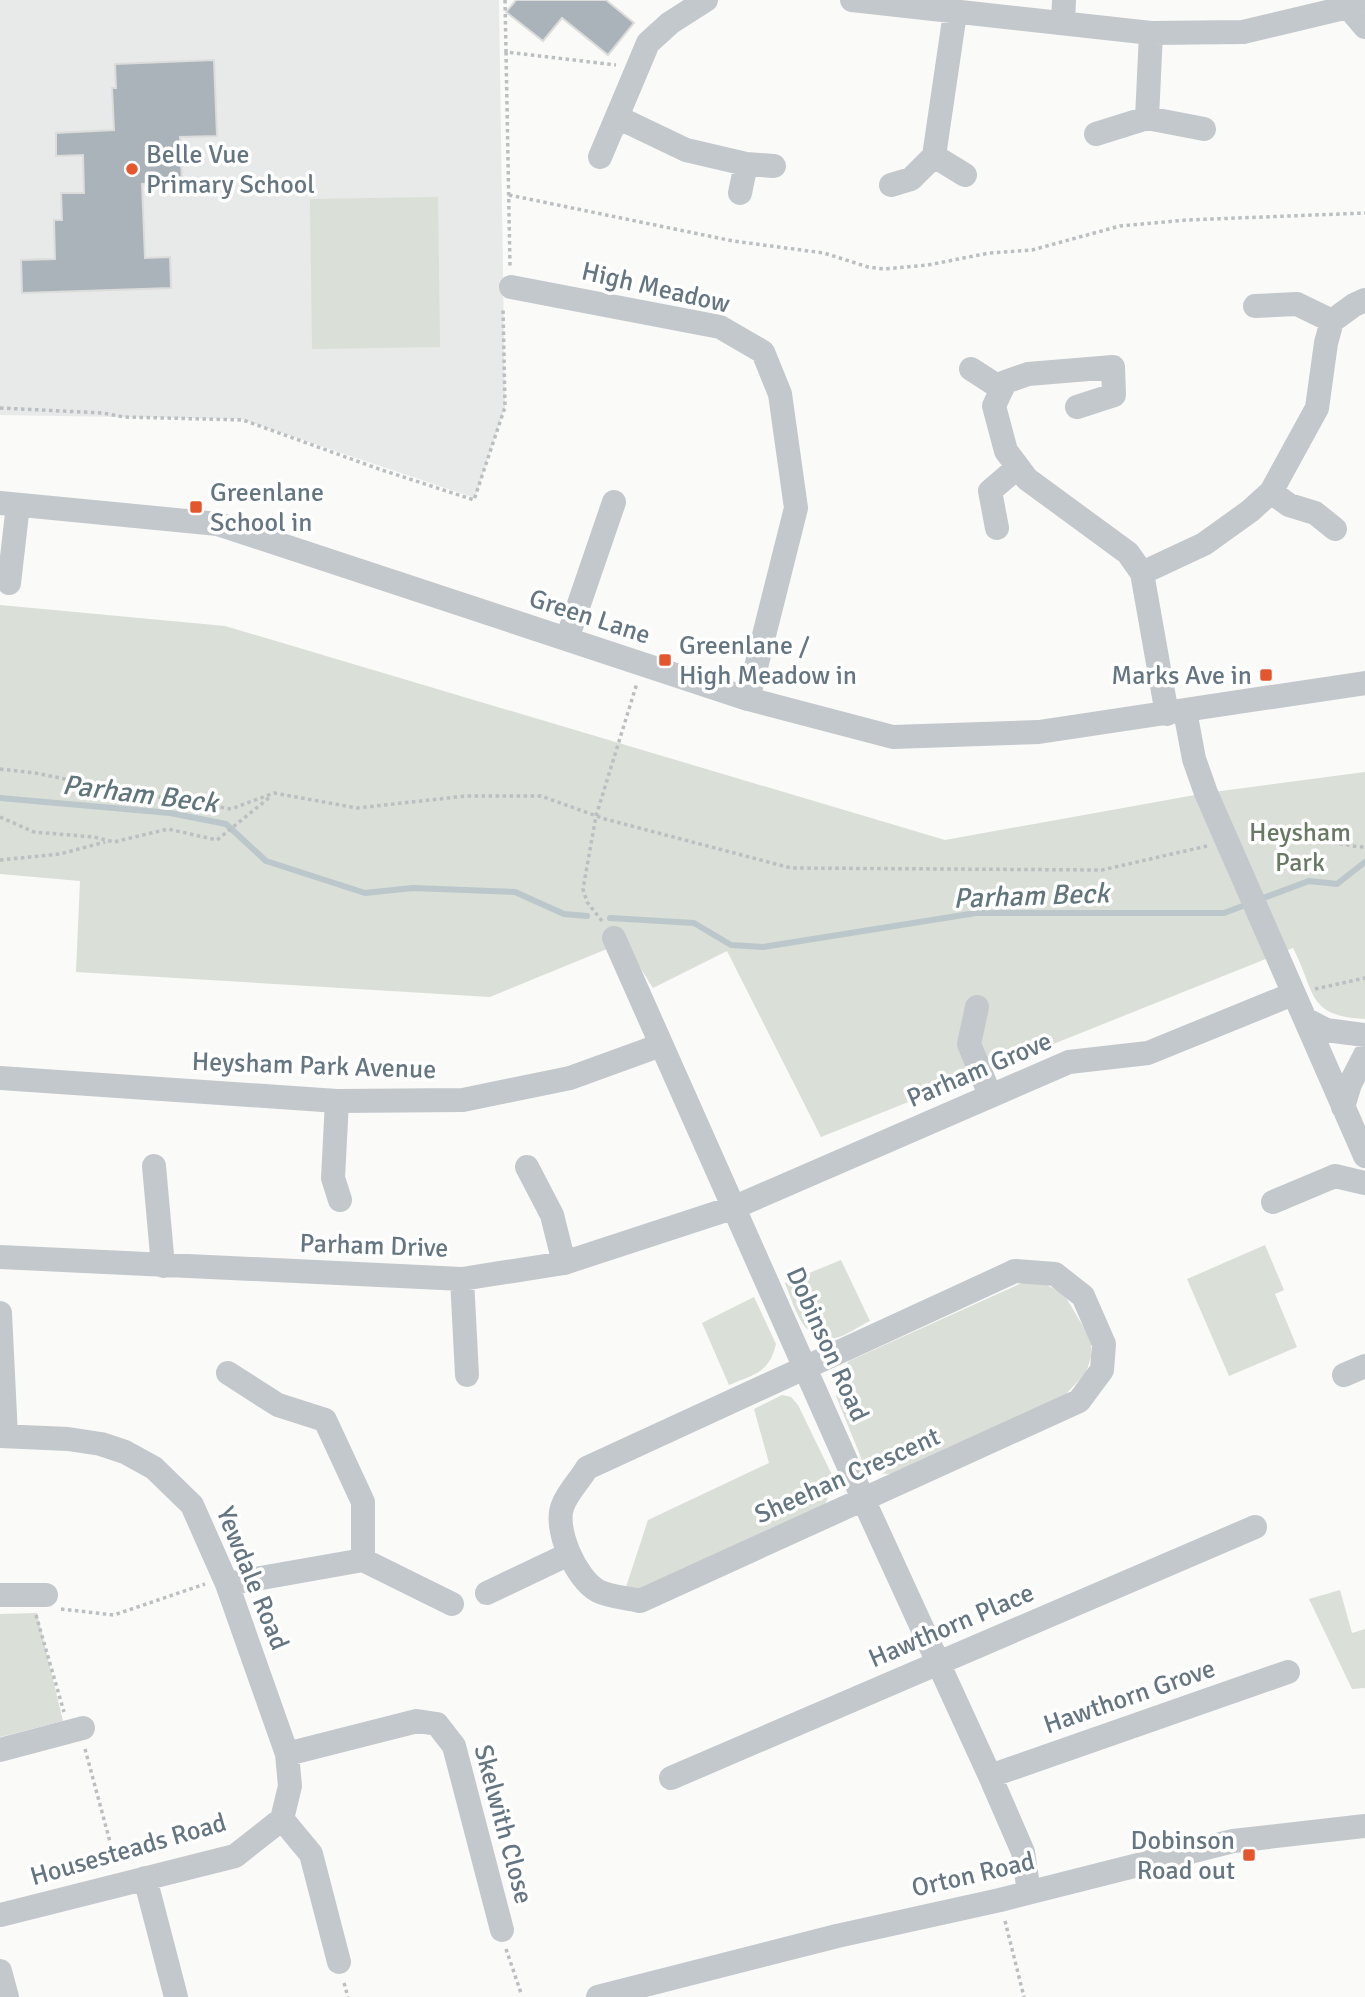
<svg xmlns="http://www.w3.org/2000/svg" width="1365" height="1997" viewBox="0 0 1365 1997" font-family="Signika,sans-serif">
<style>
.built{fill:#e8e9e9}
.green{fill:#dadfd7}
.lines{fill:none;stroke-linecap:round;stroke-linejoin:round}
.stream{stroke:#bbc7cb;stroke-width:6}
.building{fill:#aab3b9;stroke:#dcdcda;stroke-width:2}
.path{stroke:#bbbfc2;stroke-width:3.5;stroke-dasharray:3.5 3.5;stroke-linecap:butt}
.minor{stroke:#c3c8cc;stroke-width:24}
.poi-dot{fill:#e4572e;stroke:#fff;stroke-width:2.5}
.labels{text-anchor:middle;stroke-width:7;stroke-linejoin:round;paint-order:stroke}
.poi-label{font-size:26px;fill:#657683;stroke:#fff;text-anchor:start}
.street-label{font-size:26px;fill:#657683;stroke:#fff}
.park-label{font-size:26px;fill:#687a64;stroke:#fff}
.water-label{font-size:28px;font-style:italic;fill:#60757c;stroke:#fff}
</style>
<rect width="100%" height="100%" fill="#fafaf8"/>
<!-- built -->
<path class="built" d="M0,0H499L505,407L475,498L241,419L0,415Z"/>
<!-- green -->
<path class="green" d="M438,197L440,347L312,349L310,199Z
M0,605L225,626L945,840L1206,793L1365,772V1019C1306,1016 1316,992 1293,948L821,1137L727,951L653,988L624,942L490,997L76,972L80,881L0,874Z
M1265,1245L1284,1290L1275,1294L1297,1347L1229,1376L1187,1279Z
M841,1260L870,1321C859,1326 846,1336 835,1338C803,1345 794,1305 785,1283Z
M1039,1281L1064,1294L1091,1340V1357L1086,1373L1063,1397L897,1474C882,1475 872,1473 862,1460L836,1396C835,1380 839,1373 849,1361L1024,1282Z
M754,1297L776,1344C769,1373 755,1374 729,1385L702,1323Z
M782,1395L791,1397L798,1405L833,1477V1487L825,1504L638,1589L626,1587L648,1520L769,1463L754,1409Z
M1340,1590L1352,1633L1365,1629V1688L1352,1689L1309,1599Z
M37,1613L63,1721L0,1737V1614Z"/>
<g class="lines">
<!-- stream -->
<path class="stream" d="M0,798L170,813L226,824L266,861L365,893L413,888L515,892L564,914L587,916
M1258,900L1309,881L1337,884L1365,862
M610,918L694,923L731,945L763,947L976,913H1224L1248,904"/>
</g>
<!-- building -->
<path class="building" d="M516,0H606L634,23L608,55L562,18L543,41L506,12Z
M214,60L217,136L180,137L182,182L142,184L145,258L170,257L171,288L22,293L21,260L55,259L54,220H62L61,193H84L83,155L56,156V133L114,130L112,88H116L115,64Z"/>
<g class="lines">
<!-- path -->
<path class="path" d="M505,0L506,52L616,65
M506,52L510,267
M509,195L733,241L824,253L868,267L884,269L928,265L989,253L1032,250L1120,226L1187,220L1365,213
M0,408L103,413L124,417L243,420L379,469L474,500L505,407L503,307
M0,769L35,773L140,794L231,809L274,793L357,808L466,796H541L605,819L791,868L1102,870L1207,846
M0,817L34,832L94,837L114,842L168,829L217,840L270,797
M1249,838C1266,836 1283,835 1299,836C1322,838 1341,846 1365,847
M0,860L60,854L105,842
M602,921L587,902L583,889L596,816L637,683
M1315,989L1365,978
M61,1609L114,1615L205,1584
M36,1615L64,1712
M85,1749L116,1864
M1005,1921L1024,1997
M506,1949L521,1993
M344,1983L348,1997"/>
<!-- minor -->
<path class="minor" d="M852,0L1151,33L1243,32L1348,7L1360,0
M1348,7L1365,27
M1063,23L1064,0
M617,117L686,150L746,164L774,166
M1147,118L1151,33
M1096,134L1147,118L1204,129
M934,156L965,175
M600,157L648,43L670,23L706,0
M891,185L911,179L934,156L955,13
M740,193L746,164
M511,287L720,327L763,352L780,394L796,508L748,699
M1255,306L1297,304L1332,321
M1332,321L1354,305L1365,300
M971,369L1002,389
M1077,407L1114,395L1113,367L1028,374L1005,382L994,406L1006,451L1027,479L1128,553L1142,573L1167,714
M1271,492L1289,505L1315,513L1335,529
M0,503L218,524L748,699L893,737L1039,732L1365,683
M997,528L990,491L1018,467
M1142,573L1204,544L1250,511L1271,492L1317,408L1326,343L1332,321
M9,583L18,505
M567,639L614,502
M1185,711L1194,759L1206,793L1365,1156
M614,938L864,1501L990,1776L1023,1852L1029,1892
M977,1007L969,1044L990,1095
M1305,1019L1326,1030L1365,1035
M0,1078L337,1101L463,1100L570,1078L661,1045
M337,1101L333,1178L340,1200
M1343,1107L1350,1084L1365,1055
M154,1166L163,1266
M527,1167L552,1215L564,1263
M1273,1202L1335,1176L1365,1183
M0,1257L462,1279L564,1263L735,1207L1069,1062L1148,1053L1293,994
M1015,1271L1055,1274L1083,1296L1104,1344L1102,1370L1079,1401L640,1601C628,1598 610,1597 598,1591C576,1579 553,1528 563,1505C568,1492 580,1480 587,1468Z
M462,1279L467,1375
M0,1313L6,1436
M228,1373L278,1405L325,1420L363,1502V1560L452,1604
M1344,1375L1365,1366
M0,1436L68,1439L101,1444L125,1452L154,1468L192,1505L227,1584L287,1754L290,1786L282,1819L235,1856L0,1915
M227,1584L363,1560
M487,1593L569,1554
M0,1595H46
M0,1750L83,1728
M287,1754L417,1721L437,1724L454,1746L502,1930
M990,1776L1288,1672
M671,1778L1255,1527
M282,1819L311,1854L339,1962
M145,1878L176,1997
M0,1971L7,1997
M598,1997L837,1936L1000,1900L1233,1841L1365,1826"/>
</g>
<!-- markers -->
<g class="poi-dot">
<circle cx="132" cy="169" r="7"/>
<rect x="189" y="500" width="14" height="14" rx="3.5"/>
<rect x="658" y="653" width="14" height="14" rx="3.5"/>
<rect x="1259" y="668" width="14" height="14" rx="3.5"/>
<rect x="1242" y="1848" width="14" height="14" rx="3.5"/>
</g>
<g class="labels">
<!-- poi labels -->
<g class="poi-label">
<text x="146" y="163">Belle Vue<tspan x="146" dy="30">Primary School</tspan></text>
<text x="210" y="501">Greenlane<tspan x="210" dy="30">School in</tspan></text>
<text x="679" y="654">Greenlane /<tspan x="679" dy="30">High Meadow in</tspan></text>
<text x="1252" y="684" text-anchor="end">Marks Ave in</text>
<text x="1235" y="1849" text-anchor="end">Dobinson<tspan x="1235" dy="30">Road out</tspan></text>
</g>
<!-- street labels -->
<g class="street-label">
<text transform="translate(656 287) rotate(13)" y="9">High Meadow</text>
<text transform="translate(590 616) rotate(18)" y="9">Green Lane</text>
<text transform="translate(314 1065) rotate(2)" y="9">Heysham Park Avenue</text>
<text transform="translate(979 1069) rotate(-23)" y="9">Parham Grove</text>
<text transform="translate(374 1245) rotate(2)" y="9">Parham Drive</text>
<text transform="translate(828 1344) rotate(66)" y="9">Dobinson Road</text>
<text transform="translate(847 1475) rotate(-24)" y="9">Sheehan Crescent</text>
<text transform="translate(253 1578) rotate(68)" y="9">Yewdale Road</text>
<text transform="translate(951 1625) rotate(-23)" y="9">Hawthorn Place</text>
<text transform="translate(1129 1696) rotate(-19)" y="9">Hawthorn Grove</text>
<text transform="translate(504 1824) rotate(75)" y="9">Skelwith Close</text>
<text transform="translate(128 1849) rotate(-16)" y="9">Housesteads Road</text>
<text transform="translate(973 1874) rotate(-13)" y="9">Orton Road</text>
</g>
<!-- park labels -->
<g class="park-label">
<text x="1300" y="841">Heysham<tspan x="1300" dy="30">Park</tspan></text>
</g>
<!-- water labels -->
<g class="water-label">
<text transform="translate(140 793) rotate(7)" y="10">Parham Beck</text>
<text transform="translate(1031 895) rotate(-2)" y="10">Parham Beck</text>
</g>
</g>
</svg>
